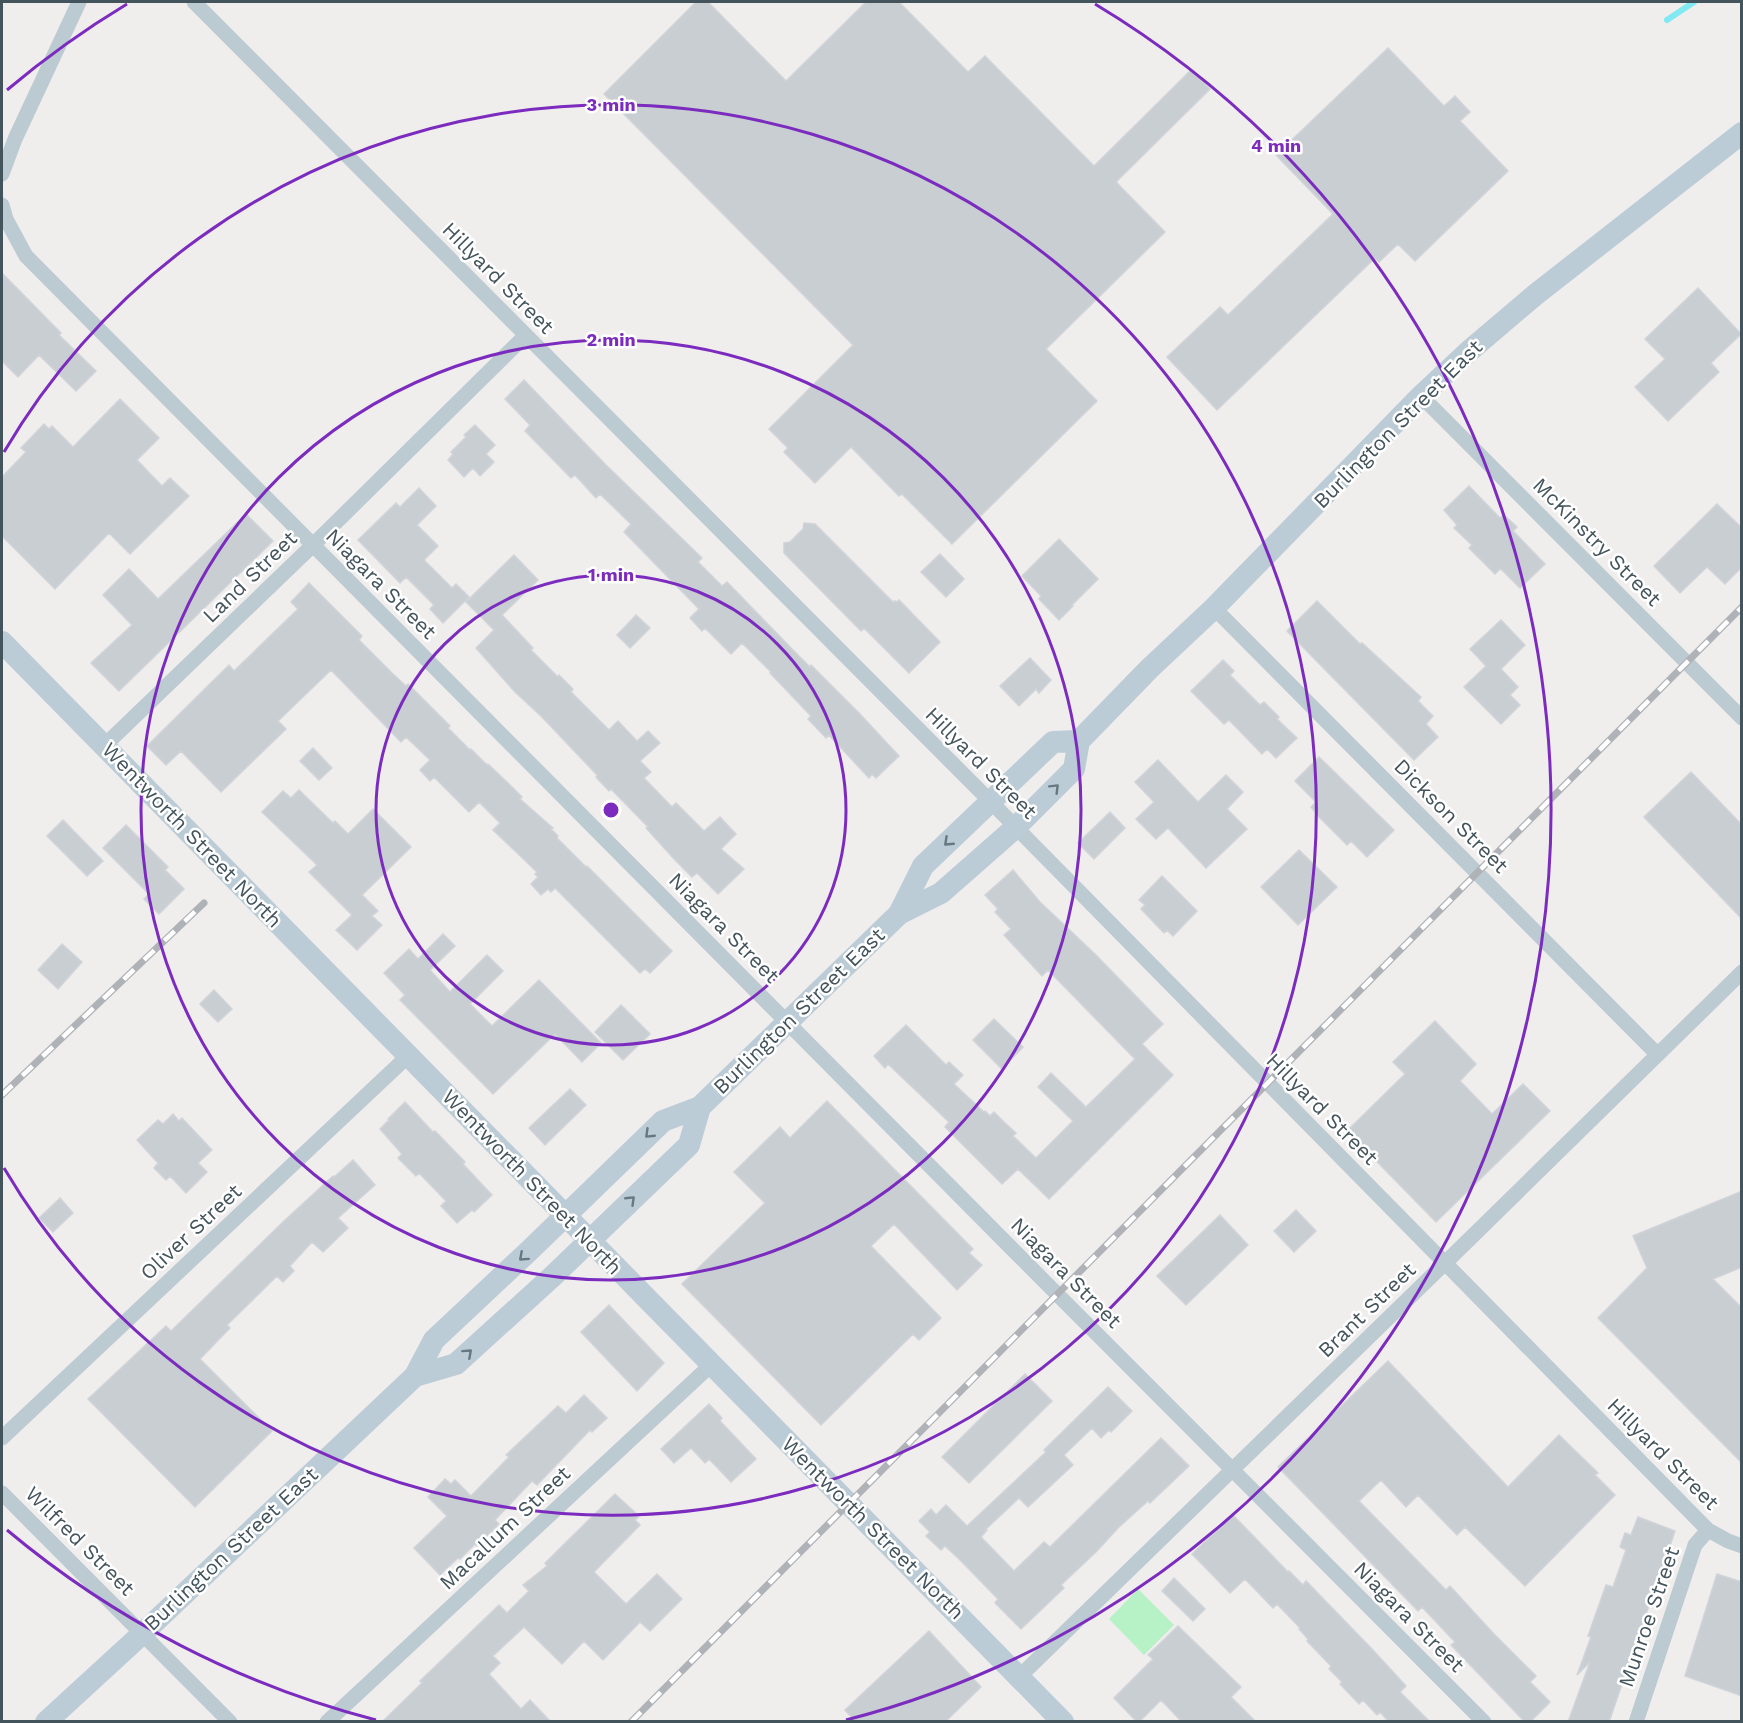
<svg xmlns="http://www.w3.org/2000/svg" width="1743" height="1723" viewBox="0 0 1743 1723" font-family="'Work Sans',sans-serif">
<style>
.green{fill:#b7f2c6}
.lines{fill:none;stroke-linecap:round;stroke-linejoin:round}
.stream{stroke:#80e9f2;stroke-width:6}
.building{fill:#c9ced2;stroke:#d0d4d9;stroke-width:1.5}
.street{stroke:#bccad1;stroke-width:15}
.secondary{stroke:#bcccd6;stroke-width:22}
.rail-casing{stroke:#afb3b8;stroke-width:7}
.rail{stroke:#fff;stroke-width:4.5;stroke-dasharray:14;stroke-linecap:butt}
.oneway{stroke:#687881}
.ring{fill:none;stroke:#7b2cbf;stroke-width:3}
.labels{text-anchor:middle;stroke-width:5;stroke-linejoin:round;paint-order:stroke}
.street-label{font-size:21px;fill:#44545c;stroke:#fff}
.centre{fill:#7b2cbf;stroke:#fff;stroke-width:3}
.ring-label{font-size:18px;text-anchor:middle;font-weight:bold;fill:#7b2cbf;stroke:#fff;stroke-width:5;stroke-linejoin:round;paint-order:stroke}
</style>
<rect width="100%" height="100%" fill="#f0eded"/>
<!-- green -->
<path class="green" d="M1138,1589L1174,1625L1144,1655L1109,1619Z"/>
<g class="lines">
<!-- stream -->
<path class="stream" d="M1667,20L1694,2"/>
</g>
<!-- building -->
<path class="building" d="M696,2H708L786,81L866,2H899L968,72L985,56L1094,166L1191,70L1210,89L1116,182L1165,232L1046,349L1097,401L952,544L902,494L899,496L851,447L815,483L784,452L788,448L769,429L853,345L604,94Z
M1388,48L1444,106L1455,96L1470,112L1460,121L1508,171L1415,261L1398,244L1379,262L1375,258L1217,410L1167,357L1220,307L1228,315L1333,214L1276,155Z
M2,273L61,333L59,335L96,371L76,391L39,355L18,377L2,361Z
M1698,288L1741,334L1711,363L1719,372L1668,421L1635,387L1665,359L1645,339Z
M524,380L605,464L702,558L698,562L722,586L727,582L793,650L810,667L811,665L859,713L899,756L876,778L872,774L869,778L829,735L826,738L808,719L811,716L770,673L771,672L742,643L731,654L705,628L702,631L690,618L699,609L624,532L631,524L600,494L596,498L575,475L571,478L525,431L530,425L505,399Z
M120,399L159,438L137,460L162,486L170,478L189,496L130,554L109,533L55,589L2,536V477L26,452L21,448L44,424L49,429L52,426L73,447Z
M475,425L495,445L486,454L494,462L480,476L473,468L464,477L448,460L453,454L451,452L466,437L464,435Z
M1469,486L1499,517L1500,518L1504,515L1517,527L1513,531L1545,564L1520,588L1503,571L1500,569L1495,574L1469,548L1472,545L1454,528L1457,525L1444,510Z
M419,488L436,506L417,525L438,546L424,560L452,588L456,584L469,597L443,623L430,609L434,605L406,577L400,583L358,540L396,503L400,507Z
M1717,504L1742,528V567L1725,584L1707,567L1680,593L1654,566Z
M246,514L273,541L119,691L91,663L132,625L103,595L129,569L158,599Z
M804,523L815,524L893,602L895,601L896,602L899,600L940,642L909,673L864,628L861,631L784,553V543L790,542L803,529Z
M1059,539L1098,579L1072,605L1073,606L1059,620L1039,599L1041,596L1022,576Z
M940,554L964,579L946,597L921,572Z
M514,555L538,580L502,615L533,648L531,650L558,677L559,675L573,689L571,692L609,730L618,721L637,741L648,731L660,743L640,761L651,772L644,778L672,807L676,803L704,831L720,817L736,834L721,849L744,869L718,894L697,873L692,877L675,860L646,828L648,827L611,789L609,791L596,777L597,775L542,717L515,692L476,648L494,630L466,602Z
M309,583L362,636L359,640L393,674L406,686L408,684L450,726L448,728L470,750L471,749L487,765L488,764L508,783L522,797L520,799L553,828L551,829L558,836L557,838L586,867L587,866L672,951L650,973L645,969L640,973L555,888L551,892L548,889L541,895L531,884L538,877L535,874L537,872L493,830L500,823L479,802L469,812L434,777L430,781L420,770L430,760L406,737L401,742L331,670L278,721L286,729L221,792L181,751L166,765L147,746L229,665L234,671L298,609L291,602Z
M1317,601L1360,644L1362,643L1421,697L1418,701L1433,716L1426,724L1438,737L1414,760L1287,631Z
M636,615L650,628L630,648L617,635Z
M1501,620L1525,645L1501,669L1518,687L1510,695L1520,705L1501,724L1464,687L1486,666L1470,649Z
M1030,658L1051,680L1039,693L1036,689L1019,706L1000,686Z
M1223,660L1234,671L1230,675L1260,705L1264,702L1279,717L1277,719L1297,738L1276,758L1267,749L1262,754L1229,720L1224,724L1191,691Z
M313,748L332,768L319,780L300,761Z
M1319,757L1394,830L1367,857L1351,841L1347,845L1319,817L1311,807L1316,802L1295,781Z
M1158,760L1198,802L1226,775L1243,792L1227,809L1247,829L1206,868L1168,828L1156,839L1136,819L1154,802L1135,782Z
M1691,772L1742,825V919L1644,817Z
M299,790L333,823L335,821L348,834L373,809L411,847L362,895L378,911L372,916L382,925L357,950L336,930L352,915L309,872L317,865L262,812L283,791L291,798Z
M1110,812L1125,828L1094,859L1078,843Z
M63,820L103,861L87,876L47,836Z
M126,825L168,867L165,870L184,889L159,914L144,899L149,894L103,848Z
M1299,850L1337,887L1298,925L1261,887Z
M1013,870L1040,902L1096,955L1163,1024L1142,1044L1173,1075L1049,1199L1018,1169L1002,1184L945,1127L949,1122L888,1064L885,1068L874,1056L906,1025L946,1065L949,1062L963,1075L954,1084L984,1112L985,1111L990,1116L994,1112L1004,1122L1016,1133L1013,1136L1036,1158L1073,1121L1038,1087L1051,1073L1086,1107L1135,1059L1048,970L1042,976L1004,935L1011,929L995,912L998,909L985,895Z
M1162,876L1197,911L1173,936L1167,930L1164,933L1141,909L1145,905L1139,900Z
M443,934L455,946L430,970L450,992L487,955L503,971L470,1004L492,1026L539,980L601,1043L582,1062L555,1034L493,1094L400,1000L405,995L384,973L409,949L418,959Z
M62,944L82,962L58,989L38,970Z
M214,990L232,1009L218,1022L200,1004Z
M621,1005L650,1034L623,1060L595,1032Z
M994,1019L1023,1047L1002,1069L973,1040Z
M1435,1021L1476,1064L1460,1081L1492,1114L1523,1084L1550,1111L1436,1222L1347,1131L1405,1074L1393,1062Z
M570,1089L586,1105L545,1145L529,1128Z
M827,1101L973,1249L969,1253L982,1265L957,1290L894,1224L871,1246L941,1318L919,1340L913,1334L821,1425L682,1284L765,1203L734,1172L780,1127L790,1138Z
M405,1102L433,1132L435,1131L465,1162L463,1164L492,1195L474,1212L472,1210L457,1223L441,1206L446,1201L419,1173L416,1176L398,1158L402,1154L380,1129L389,1120L388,1119Z
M173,1114L179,1121L182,1118L212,1150L198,1163L207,1172L186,1193L170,1176L166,1180L154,1168L158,1163L137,1140L158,1120L163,1124Z
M353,1160L375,1185L338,1218L348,1228L323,1252L312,1242L290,1266L294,1271L283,1282L277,1276L227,1325L230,1328L200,1359L272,1431L195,1507L88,1399L166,1326L171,1331L284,1221L333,1176L334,1177Z
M1742,1191V1267L1713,1279L1742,1308V1463L1598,1318L1647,1268L1633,1236Z
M60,1198L73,1213L53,1232L39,1218Z
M1296,1210L1316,1231L1294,1252L1274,1231Z
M1220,1215L1248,1245L1186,1305L1157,1276Z
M609,1305L664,1363L637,1391L581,1332Z
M1388,1361L1508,1487L1559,1435L1598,1473L1595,1475L1615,1495L1525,1586L1465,1527L1457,1535L1418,1495L1406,1507L1381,1480L1359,1501L1446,1590L1450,1586L1494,1634L1536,1676L1530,1682L1550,1702L1530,1722H1525L1451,1645L1455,1642L1422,1607L1418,1611L1278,1467Z
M1025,1374L1052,1401L969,1483L942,1457Z
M1108,1387L1132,1411L1111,1432L1109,1430L1101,1438L1092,1428L1064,1455L1073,1465L1028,1507L1019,1498L986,1529L987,1530L981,1537L1014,1571L1044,1542L1050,1547L1161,1438L1189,1466L1150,1503L1148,1501L1119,1527L1097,1551L1061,1585L1064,1588L1021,1629L995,1603L998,1599L959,1559L945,1546L941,1550L926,1536L930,1532L919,1521L931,1509L936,1515L946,1505L967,1526L1046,1452L1044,1450Z
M584,1395L607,1418L592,1432L590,1430L537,1485L532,1481L495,1520L499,1524L477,1546L475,1544L460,1559L458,1558L440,1575L414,1548L447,1516L428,1497L445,1479L451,1484L455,1480L471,1496L509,1457L506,1455L558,1406L566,1413Z
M709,1404L722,1418L720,1421L756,1459L731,1482L709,1459L705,1463L691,1448L674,1463L661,1449Z
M615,1494L639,1516L635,1520L640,1525L594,1572L626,1604L657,1574L682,1599L650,1631L640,1622L603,1660L584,1641L562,1664L524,1627L493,1656L500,1663L489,1674L521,1709L530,1700L551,1722H382L422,1683L420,1681L499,1605L507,1613L529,1591L523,1585L547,1566L545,1563Z
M1233,1515L1288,1572L1289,1571L1303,1585L1306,1581L1372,1649L1406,1686L1400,1692L1430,1722H1389L1380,1712L1377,1715L1363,1700L1359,1704L1340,1684L1342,1682L1329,1669L1331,1666L1307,1641L1308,1639L1299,1629L1300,1628L1277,1604L1273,1608L1245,1579L1230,1593L1192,1554Z
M1638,1517L1675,1531L1669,1549L1670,1550L1653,1594L1609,1722H1568L1590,1662L1577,1675L1591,1637L1588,1636L1606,1585L1613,1587L1626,1550L1620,1547L1625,1533L1631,1535Z
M1717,1574L1742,1582V1696L1685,1676Z
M1174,1578L1205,1609L1193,1621L1162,1591Z
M1178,1626L1241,1687L1231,1697L1256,1722H1182L1161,1700L1139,1722H1137L1114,1698L1153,1659L1148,1655Z
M929,1631L981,1687L945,1722H856L845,1710Z"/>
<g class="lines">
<!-- street -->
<path class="street" d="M194,2L991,802L1708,1530L1728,1541L1742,1546
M2,174L15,139L79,2
M2,205L6,219L26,256L1057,1294L1484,1722
M1421,396L1742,718
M1214,608L1657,1054
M104,746L313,545L526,335
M2,1438L408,1056
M2,1493L230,1722
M1019,1677L1445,1263L1742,972
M327,1722L711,1365
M1636,1722L1695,1545L1708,1530"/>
<!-- secondary -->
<path class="secondary" d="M2,642L1063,1722
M899,914L923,866L1053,742L1079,741
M415,1376L456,1364L554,1275L689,1145L700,1107
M46,1722L143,1633L415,1376L434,1340L531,1249L663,1121L700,1107L899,914L941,893L1015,828L1074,769L1079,741L1149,669L1214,608L1421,396L1468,352L1535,295L1742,133"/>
<defs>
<path id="rail" d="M2,1095L204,903
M631,1722L1742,607"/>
</defs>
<!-- rail casing -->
<use href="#rail" class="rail-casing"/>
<!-- rail -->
<use href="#rail" class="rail"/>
</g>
<!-- one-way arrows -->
<defs><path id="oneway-chevron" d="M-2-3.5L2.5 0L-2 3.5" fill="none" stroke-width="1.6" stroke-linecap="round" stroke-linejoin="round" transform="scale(1.5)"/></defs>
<g class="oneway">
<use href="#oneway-chevron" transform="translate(1055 788) rotate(-45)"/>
<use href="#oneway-chevron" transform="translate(948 842) rotate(137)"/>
<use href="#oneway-chevron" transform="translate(649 1134) rotate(136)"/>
<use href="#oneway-chevron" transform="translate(631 1200) rotate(-44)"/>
<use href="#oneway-chevron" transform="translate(523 1257) rotate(138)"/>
<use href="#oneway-chevron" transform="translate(468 1353) rotate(-42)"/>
</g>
<!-- distance rings -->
<g class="ring">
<circle cx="611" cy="810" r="235"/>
<circle cx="611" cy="810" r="470"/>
<path d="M4 452A705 705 0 1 1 4 1168"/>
<path d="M376 1720A940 940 0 0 1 7 1530M7 90A940 940 0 0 1 127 4M1095 4A940 940 0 0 1 846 1720"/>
</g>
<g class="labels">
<!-- street labels -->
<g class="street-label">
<text transform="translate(498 278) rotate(45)" y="7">Hillyard Street</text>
<text transform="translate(1398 424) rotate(-45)" y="7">Burlington Street East</text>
<text transform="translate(1597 542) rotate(45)" y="7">McKinstry Street</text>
<text transform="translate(250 577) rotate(-44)" y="7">Land Street</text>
<text transform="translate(381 584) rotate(45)" y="7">Niagara Street</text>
<text transform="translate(981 763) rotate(45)" y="7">Hillyard Street</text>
<text transform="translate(1451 816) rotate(45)" y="7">Dickson Street</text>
<text transform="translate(192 835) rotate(46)" y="7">Wentworth Street North</text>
<text transform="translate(724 928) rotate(45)" y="7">Niagara Street</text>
<text transform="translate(799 1011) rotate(-44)" y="7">Burlington Street East</text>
<text transform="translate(1322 1109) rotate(45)" y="7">Hillyard Street</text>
<text transform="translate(532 1182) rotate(46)" y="7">Wentworth Street North</text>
<text transform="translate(191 1232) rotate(-43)" y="7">Oliver Street</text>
<text transform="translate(1066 1273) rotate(45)" y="7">Niagara Street</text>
<text transform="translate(1367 1310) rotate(-44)" y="7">Brant Street</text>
<text transform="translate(1663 1454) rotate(45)" y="7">Hillyard Street</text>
<text transform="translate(505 1528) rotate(-43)" y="7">Macallum Street</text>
<text transform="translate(873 1528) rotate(45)" y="7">Wentworth Street North</text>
<text transform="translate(80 1541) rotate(45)" y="7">Wilfred Street</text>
<text transform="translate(231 1549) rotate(-43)" y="7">Burlington Street East</text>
<text transform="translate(1409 1617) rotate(45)" y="7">Niagara Street</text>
<text transform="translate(1649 1617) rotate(-71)" y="7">Munroe Street</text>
</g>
</g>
<circle cx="611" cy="810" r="9" class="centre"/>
<g class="ring-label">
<text x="611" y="111">3 min</text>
<text x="1276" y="152">4 min</text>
<text x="611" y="346">2 min</text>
<text x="611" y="581">1 min</text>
</g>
<!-- border -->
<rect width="1743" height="1723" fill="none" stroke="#44545c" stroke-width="6"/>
</svg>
